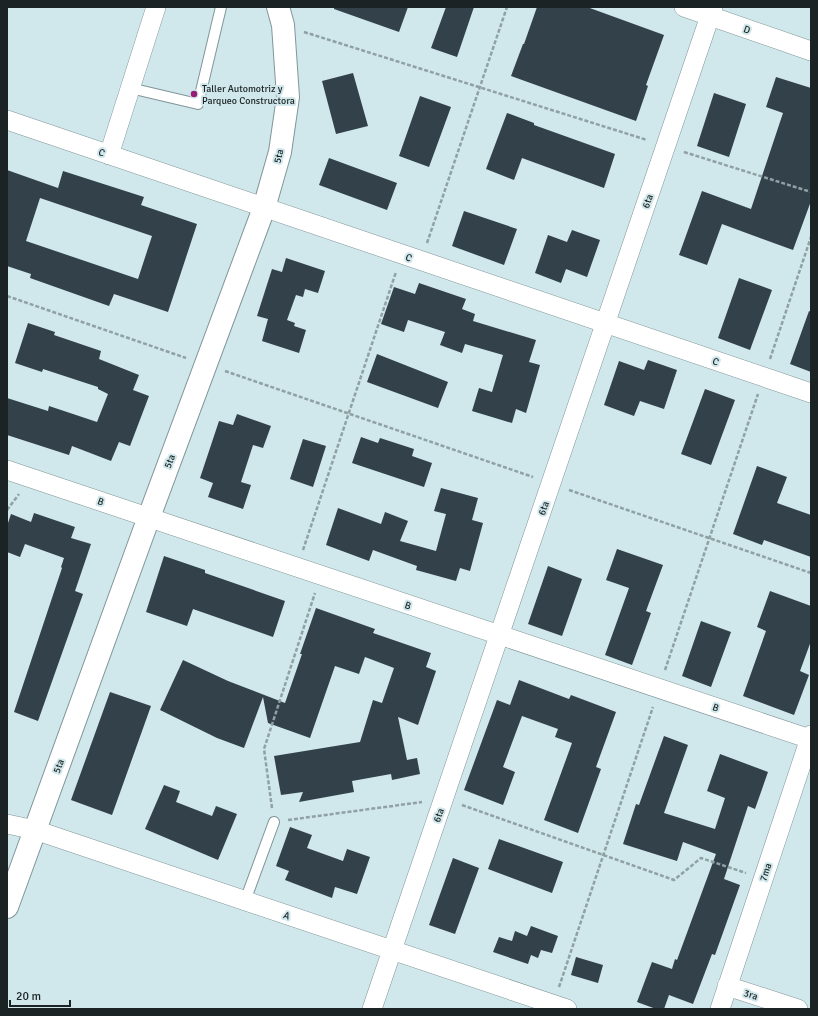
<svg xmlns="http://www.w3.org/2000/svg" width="818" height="1016" viewBox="0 0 818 1016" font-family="Signika,sans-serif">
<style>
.building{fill:#32414a;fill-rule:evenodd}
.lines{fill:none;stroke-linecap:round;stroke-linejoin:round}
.lane-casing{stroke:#809699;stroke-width:12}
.street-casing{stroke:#809699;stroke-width:20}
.secondary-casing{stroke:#809699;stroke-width:24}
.path{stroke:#8fa1a4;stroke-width:2.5;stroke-dasharray:4 2;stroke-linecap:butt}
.lane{stroke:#fff;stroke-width:10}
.street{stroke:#fff;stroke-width:19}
.secondary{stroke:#fff;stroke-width:22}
.poi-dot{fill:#971c76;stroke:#d0e7eb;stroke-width:1.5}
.labels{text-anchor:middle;stroke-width:4;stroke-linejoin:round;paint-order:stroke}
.street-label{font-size:10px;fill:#1b2324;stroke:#d0e7eb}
.poi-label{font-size:10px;fill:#1b2324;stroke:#d0e7eb;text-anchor:start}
</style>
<rect width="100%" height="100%" fill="#d0e7eb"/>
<!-- building -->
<path class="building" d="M334,7H408L399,32L334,9Z
M446,7H474L457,57L431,48Z
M537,7H587L664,35L646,85L648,86L636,121L511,76L523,44H524Z
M353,73L368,126L336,134L322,81Z
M776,77L811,88V201L793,250L722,224L707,265L679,255L702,191L751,209L783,113L766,107Z
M714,93L746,104L729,157L697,146Z
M420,96L451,107L429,167L399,156Z
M507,113L534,123V125L615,154L604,188L522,158L514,180L486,169Z
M329,158L397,183L387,210L319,185Z
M7,170L58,188L63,171L144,197L141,205L197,224L168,312L114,294L109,306L30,278L31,274L7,266ZM40,198L152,236L138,279L26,241Z
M464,211L517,229L504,265L452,246Z
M572,230L600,240L587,277L566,269L561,283L535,273L548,235L567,242Z
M286,258L325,271L318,293L305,289L303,297L296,295L287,320L295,323L294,326L306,330L299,353L262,341L268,319L257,316L272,269L282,272Z
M739,278L772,290L750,350L718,338Z
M419,283L466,299L462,309L475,314L473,321L536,340L529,362L540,365L526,413L516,409L512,423L472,411L479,388L492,392L503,355L465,344L462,353L440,345L445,332L408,320L404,332L381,324L394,287L415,294Z
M809,311L811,312V372L790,364Z
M28,323L55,332L54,335L101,351L99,359L139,375L133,390L149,396L130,446L119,442L111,461L72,446L69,455L7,435V398L48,411L49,406L97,422L108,394L98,389V387L43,369L42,372L15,363Z
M377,354L448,382L438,408L367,382Z
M648,360L677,370L664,409L640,401L634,416L604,405L619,361L644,370Z
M705,389L735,400L711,465L681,454Z
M237,414L271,426L263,448L253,445L241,482L251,485L243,509L208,497L213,483L200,478L219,421L233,425Z
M361,437L378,443L380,438L414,449L412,456L432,463L424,487L352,463Z
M303,439L326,446L313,487L290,479Z
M757,466L787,477L777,503L811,515V557L764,540L762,545L733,534Z
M441,488L478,498L472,520L483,523L470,571L460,568L456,581L416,570L417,566L373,550L369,561L326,545L338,508L381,524L385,512L408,521L400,541L436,551L446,514L434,511Z
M34,513L75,527L71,538L91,544L75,591L83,594L38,721L14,712L62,568L61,567L64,558L25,544L20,557L7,552V526L11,514L31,522Z
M617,549L663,565L646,611L651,613L632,665L605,655L629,588L606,580Z
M164,556L205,570V573L285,601L273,637L193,609L187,626L146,612Z
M548,566L582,579L562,636L528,624Z
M770,591L811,606V641L800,671L809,675L794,715L743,696L766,631L757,627Z
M316,608L375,629L373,633L431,653L426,667L436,671L418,725L398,717L407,760L417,758L420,774L392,780L391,774L352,781L354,792L299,802L303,792L281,795L274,756L360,742L373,700L382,703L394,668L365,657L359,674L335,666L310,738L268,723L263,697L244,748L217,738L160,710L183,660L228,681L285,703L302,654H300Z
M701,621L731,632L711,687L682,676Z
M519,680L569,699L571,695L616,712L596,767L601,769L578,833L544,820L572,743L555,737L558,729L522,716L503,767L515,772L503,805L464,790L497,700L510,705Z
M110,692L151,706L112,815L71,800Z
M664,736L688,745L664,813L715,829L725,798L707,791L720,754L768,772L755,809L748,806L724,879L740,885L715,955L712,954L693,1004L669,995L664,1009H656L637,1002L652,962L672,969L675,959L677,960L716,854L683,842L677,861L623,844L636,804L639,805Z
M164,785L180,791L176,802L212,816L216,806L237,814L218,860L145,829Z
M290,827L312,835L307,848L343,861L347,849L370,857L357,894L335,887L332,898L285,880L289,871L276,866Z
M499,839L563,862L552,893L488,869Z
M453,858L479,868L455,934L429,925Z
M531,926L558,936L552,953L541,950L538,958L531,955L528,964L493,952L499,937L512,941L515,931L527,936Z
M576,957L603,965L598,983L571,975Z"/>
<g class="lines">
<defs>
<path id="lane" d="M130,88L198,104L221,7
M245,901L274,822"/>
<path id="street" d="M684,7L811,51
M7,120L811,393
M109,155L156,7
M7,470L810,739
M7,824L35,830L567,1009
M727,986L798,1009
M372,1009L713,7
M720,1009L811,735"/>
<path id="secondary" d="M7,907L149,517L264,208L280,152L288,97L283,25L278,7"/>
</defs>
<!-- lane casing -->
<use href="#lane" class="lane-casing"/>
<!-- street casing -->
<use href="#street" class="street-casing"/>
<!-- secondary casing -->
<use href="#secondary" class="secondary-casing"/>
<!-- path -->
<path class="path" d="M304,32L647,140
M684,152L811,192
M427,243L507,7
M7,296L186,358
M770,359L811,237
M225,371L533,477
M569,490L811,573
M7,510L19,494
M303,550L396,272
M665,670L758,394
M462,805L674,880L701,858L746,873
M272,808L264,749L315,593
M288,820L422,802
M559,987L653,707"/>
<!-- lane -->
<use href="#lane" class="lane"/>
<!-- street -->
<use href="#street" class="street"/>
<!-- secondary -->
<use href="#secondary" class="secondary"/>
</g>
<!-- markers -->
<circle class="poi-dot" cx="194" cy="94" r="4"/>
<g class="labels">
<!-- street labels -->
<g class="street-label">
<text transform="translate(747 29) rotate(19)" y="4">D</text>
<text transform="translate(102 152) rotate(19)" y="4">C</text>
<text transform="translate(278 156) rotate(-77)" y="4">5ta</text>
<text transform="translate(647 201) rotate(-71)" y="4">6ta</text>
<text transform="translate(409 257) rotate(20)" y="4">C</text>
<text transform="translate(716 361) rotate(19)" y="4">C</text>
<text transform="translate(169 461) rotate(-69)" y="4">5ta</text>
<text transform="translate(101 501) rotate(19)" y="4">B</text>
<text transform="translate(543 508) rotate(-71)" y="4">6ta</text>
<text transform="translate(408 605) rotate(18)" y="4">B</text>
<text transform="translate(716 707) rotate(19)" y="4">B</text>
<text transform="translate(58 766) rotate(-70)" y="4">5ta</text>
<text transform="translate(438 815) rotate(-71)" y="4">6ta</text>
<text transform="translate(765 872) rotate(-72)" y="4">7ma</text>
<text transform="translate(287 915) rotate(19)" y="4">A</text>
<text transform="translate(751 994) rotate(18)" y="4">3ra</text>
</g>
<!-- poi labels -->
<g class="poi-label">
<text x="202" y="92">Taller Automotriz y<tspan x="202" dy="12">Parqueo Constructora</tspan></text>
</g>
</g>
<!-- border -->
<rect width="818" height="1016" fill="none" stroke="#1b2324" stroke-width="16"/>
<!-- scale -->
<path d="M10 1000v6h60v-6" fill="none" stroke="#1b2324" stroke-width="2"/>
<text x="16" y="1000" font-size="12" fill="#1b2324" stroke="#d0e7eb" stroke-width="3" paint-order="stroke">20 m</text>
</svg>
